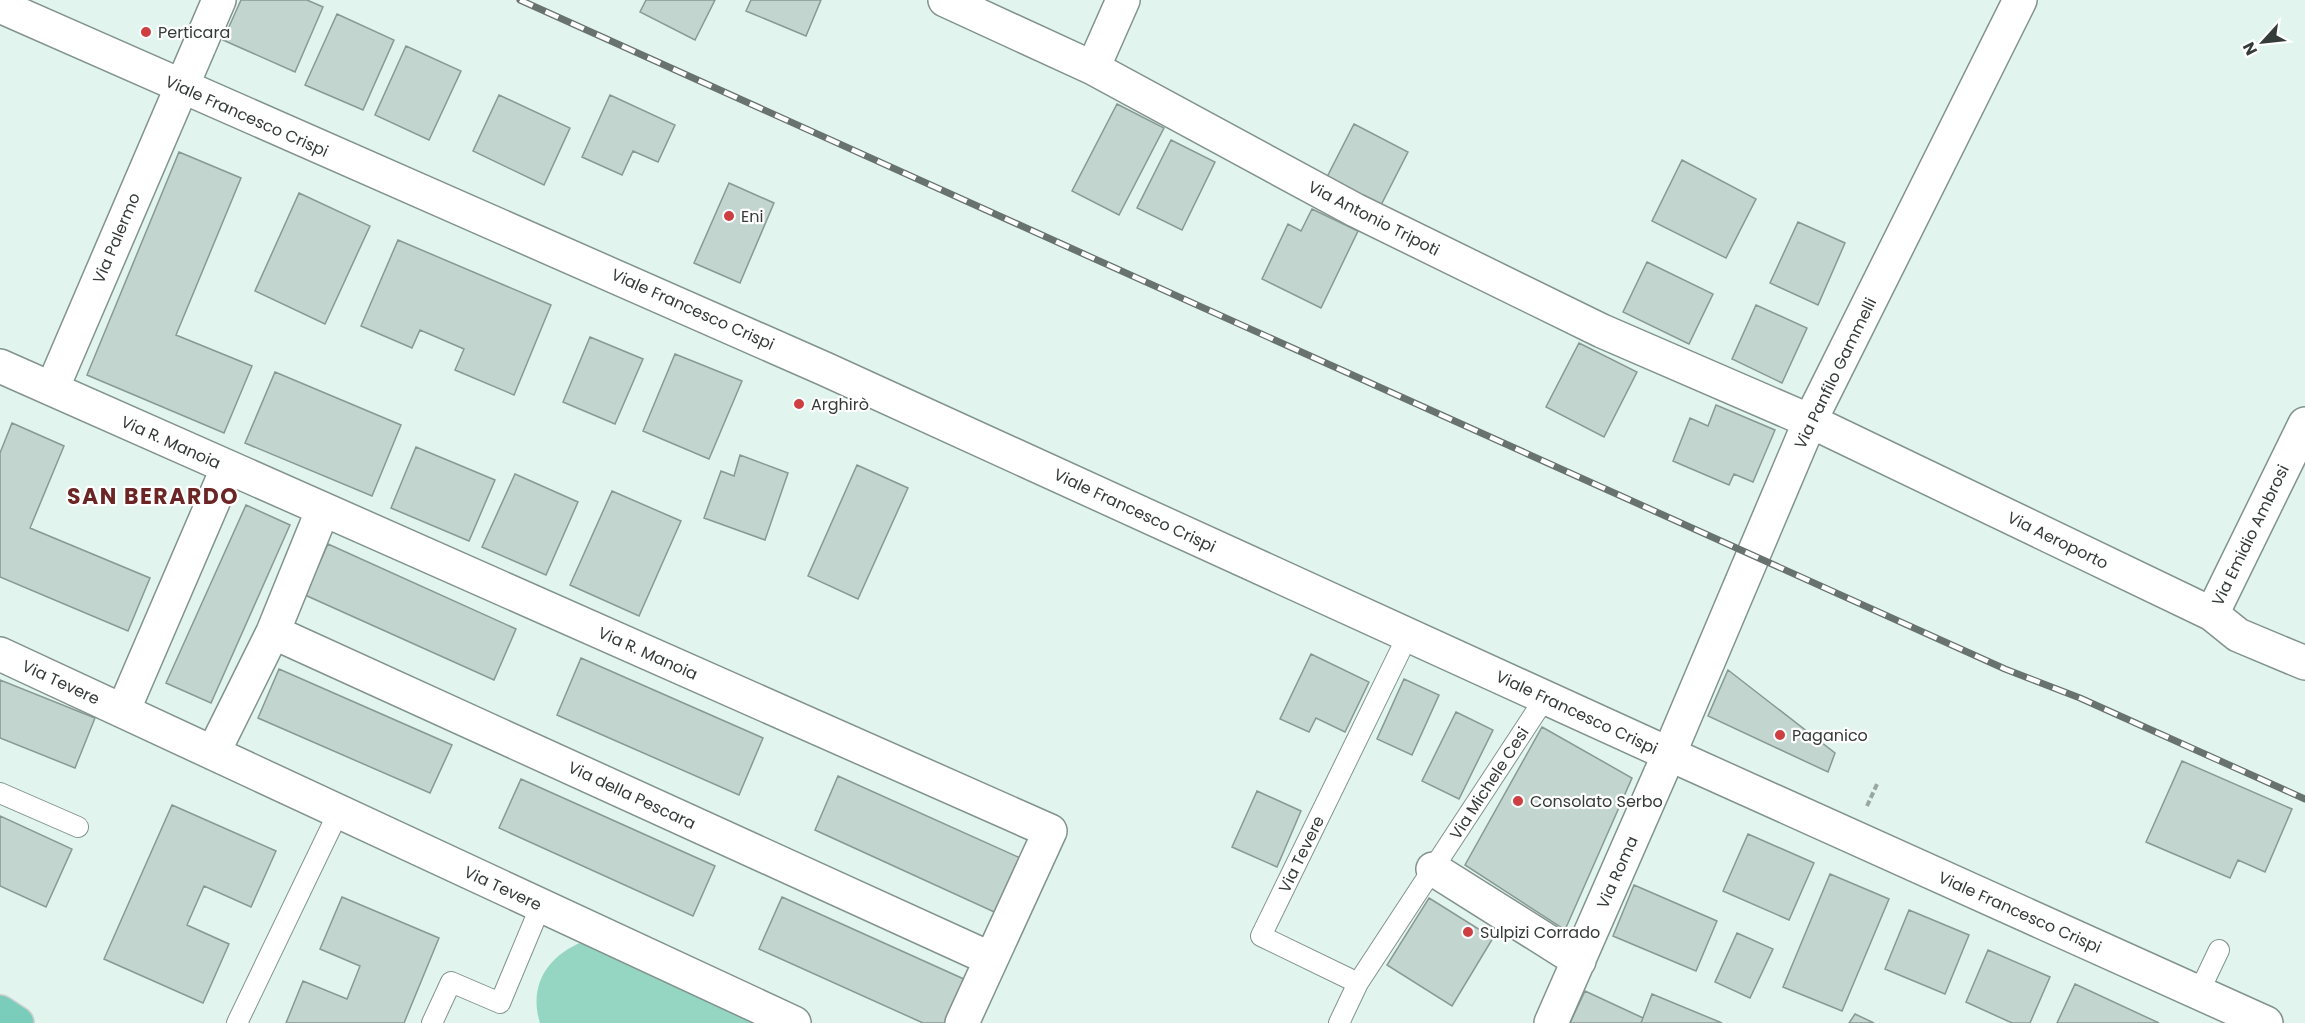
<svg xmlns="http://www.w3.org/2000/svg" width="2305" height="1023" viewBox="0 0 2305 1023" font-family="Poppins,sans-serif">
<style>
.green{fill:#95d6c2}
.building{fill:#c3d5cf;stroke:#899994;stroke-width:1.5}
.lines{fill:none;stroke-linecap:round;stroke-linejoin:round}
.service-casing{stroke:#82938d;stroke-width:22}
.minor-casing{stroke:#82938d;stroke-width:36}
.tertiary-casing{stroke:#82938d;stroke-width:36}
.primary-casing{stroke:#ced0cf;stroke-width:36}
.path{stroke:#99a7a2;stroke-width:4;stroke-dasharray:6 3;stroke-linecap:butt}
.service{stroke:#fff;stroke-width:20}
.minor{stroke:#fff;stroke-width:33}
.tertiary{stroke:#fff;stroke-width:33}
.primary{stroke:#7bcdbb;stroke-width:33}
.rail-casing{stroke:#68726f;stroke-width:7}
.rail{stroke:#fff;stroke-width:4.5;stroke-dasharray:14;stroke-linecap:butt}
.poi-dot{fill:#ce3f42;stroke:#fff;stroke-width:2}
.labels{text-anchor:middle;stroke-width:4.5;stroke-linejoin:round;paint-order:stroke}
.poi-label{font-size:16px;fill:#343b39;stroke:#fff;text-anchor:start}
.street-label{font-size:16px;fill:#343b39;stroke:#fff}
.district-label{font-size:22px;font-weight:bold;letter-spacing:1.5px;fill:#6b2525;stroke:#fff}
</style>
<rect width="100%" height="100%" fill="#e2f4ee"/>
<!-- green -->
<path class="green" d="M582,942L757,1023H540C528,985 548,956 582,942Z"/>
<!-- building -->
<path class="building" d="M241,0H307L323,7L295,72L223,40Z
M646,0H715L695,40L640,12Z
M751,0H821L806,36L746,11Z
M337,14L394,40L363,110L305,85Z
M406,46L461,71L429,140L375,115Z
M499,95L570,128L544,185L473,151Z
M610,95L675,125L658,162L633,151L622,175L582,157Z
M1117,104L1164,128L1119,215L1072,191Z
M1354,124L1408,152L1379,209L1325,181Z
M1171,140L1215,162L1182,230L1137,208Z
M179,152L241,178L176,335L252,366L224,433L87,375Z
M1682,160L1756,199L1726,258L1652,221Z
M729,183L774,203L740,283L694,263Z
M299,193L370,226L325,324L255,291Z
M1312,209L1358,231L1321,308L1262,279L1288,224L1301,231Z
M1798,222L1845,243L1818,305L1770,283Z
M398,240L551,305L514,395L455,370L464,349L420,330L412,348L361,326Z
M1647,262L1713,294L1689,344L1623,312Z
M1756,305L1807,328L1782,383L1732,359Z
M590,337L643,359L615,424L563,402Z
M1579,343L1637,372L1604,437L1546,407Z
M675,354L742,381L709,459L643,431Z
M275,372L401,425L372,496L245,443Z
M1716,405L1775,430L1753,482L1734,474L1729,485L1673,461L1690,418L1708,426Z
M12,423L64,446L30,528L150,578L128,631L0,577V453Z
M416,447L495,480L469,541L391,508Z
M740,455L788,473L765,540L704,518L721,471L734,476Z
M857,465L908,488L858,599L808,576Z
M515,474L578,502L546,575L482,547Z
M612,491L681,521L639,616L570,585Z
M246,505L290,525L211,703L166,683Z
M328,544L516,629L494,680L305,595Z
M1311,654L1369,682L1345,732L1316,718L1309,732L1280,719Z
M581,658L763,738L739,795L557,715Z
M279,669L452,745L430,793L258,718Z
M1728,670L1835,753L1828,772L1708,716Z
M1404,679L1439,695L1412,755L1377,739Z
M0,680L95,718L75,768L0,738Z
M1456,712L1493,730L1459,799L1422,781Z
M1542,727L1632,778L1565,930L1465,865Z
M2182,761L2292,809L2265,872L2238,860L2230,878L2146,842Z
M838,776L1027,861L1003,916L815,830Z
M521,779L715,866L693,916L499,828Z
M1257,791L1301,811L1277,867L1232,847Z
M172,805L276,851L251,907L204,886L187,925L229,944L203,1003L104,959Z
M0,816L72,849L46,907L0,886Z
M1748,834L1814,863L1789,920L1723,891Z
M1830,874L1889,899L1842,1011L1783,987Z
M1634,885L1717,921L1696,971L1613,936Z
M342,897L439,938L404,1023H286L303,981L347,999L360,966L320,949Z
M782,897L966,980L947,1023H923L759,949Z
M1429,898L1493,938L1452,1006L1387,965Z
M1909,910L1969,935L1945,994L1885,969Z
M1737,933L1773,949L1750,998L1715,982Z
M1988,950L2050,977L2030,1023H2012L1966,1002Z
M2075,984L2159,1023H2057Z
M1585,991L1643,1018L1641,1023H1570Z
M1652,994L1722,1023H1641Z
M1855,1014L1874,1023H1849Z"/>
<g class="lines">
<defs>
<path id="service" d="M0,793L78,827
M1358,983L1545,698
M2199,992L2219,950
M237,1023L339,811
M432,1023L451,982L500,1003L541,905
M1339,1023L1358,983L1261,936L1408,635"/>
<path id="minor" d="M945,0L1093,68L1355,210L1602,331L1810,421L2212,614L2238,635L2305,663
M1093,68L1123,0
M0,366L1050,831L962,1023
M52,389L219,0
M2212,614L2305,424
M273,632L991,959
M0,654L794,1023
M123,711L228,467
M213,753L273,632L323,509
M1433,869L1579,961
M1551,1023L1669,754L1810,421L2020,0"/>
<path id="tertiary" d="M0,6L825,369L1669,754L2266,1023"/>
<path id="primary" d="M0,1012L17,1023"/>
</defs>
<!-- service casing -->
<use href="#service" class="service-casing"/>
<!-- minor casing -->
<use href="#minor" class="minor-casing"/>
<!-- tertiary casing -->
<use href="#tertiary" class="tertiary-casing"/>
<!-- primary casing -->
<use href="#primary" class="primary-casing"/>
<!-- path -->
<path class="path" d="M1867,806L1878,782"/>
<!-- service -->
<use href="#service" class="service"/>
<!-- minor -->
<use href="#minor" class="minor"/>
<!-- tertiary -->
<use href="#tertiary" class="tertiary"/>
<!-- primary -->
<use href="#primary" class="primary"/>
<defs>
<path id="rail" d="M520,0L2005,669L2080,698L2305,799"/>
</defs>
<!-- rail casing -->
<use href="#rail" class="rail-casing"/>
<!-- rail -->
<use href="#rail" class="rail"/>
</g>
<!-- markers -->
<g class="poi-dot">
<circle cx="146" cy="32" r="6"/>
<circle cx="729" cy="216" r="6"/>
<circle cx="799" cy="404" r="6"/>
<circle cx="1780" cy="735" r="6"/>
<circle cx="1518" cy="801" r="6"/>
<circle cx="1468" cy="932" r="6"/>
</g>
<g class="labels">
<!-- poi labels -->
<g class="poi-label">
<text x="158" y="38">Perticara</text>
<text x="741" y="222">Eni</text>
<text x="811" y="410">Arghirò</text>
<text x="1792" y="741">Paganico</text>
<text x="1530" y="807">Consolato Serbo</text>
<text x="1480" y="938">Sulpizi Corrado</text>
</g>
<!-- street labels -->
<g class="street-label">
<text transform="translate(247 116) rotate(24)" y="6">Viale Francesco Crispi</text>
<text transform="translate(1374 218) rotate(27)" y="6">Via Antonio Tripoti</text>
<text transform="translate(116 238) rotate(-67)" y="6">Via Palermo</text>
<text transform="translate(693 309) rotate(24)" y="6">Viale Francesco Crispi</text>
<text transform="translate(1835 373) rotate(-64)" y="6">Via Panfilo Gammelli</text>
<text transform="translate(171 442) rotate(24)" y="6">Via R. Manoia</text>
<text transform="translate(1135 510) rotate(25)" y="6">Viale Francesco Crispi</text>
<text transform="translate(2250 535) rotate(-64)" y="6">Via Emidio Ambrosi</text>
<text transform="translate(2058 540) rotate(26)" y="6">Via Aeroporto</text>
<text transform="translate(648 653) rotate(24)" y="6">Via R. Manoia</text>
<text transform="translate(61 682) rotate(25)" y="6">Via Tevere</text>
<text transform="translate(1577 712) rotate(25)" y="6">Viale Francesco Crispi</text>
<text transform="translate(1489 783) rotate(-57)" y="6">Via Michele Cesi</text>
<text transform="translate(632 795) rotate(25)" y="6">Via della Pescara</text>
<text transform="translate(1301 854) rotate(-64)" y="6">Via Tevere</text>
<text transform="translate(1617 872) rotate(-66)" y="6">Via Roma</text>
<text transform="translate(503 888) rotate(25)" y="6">Via Tevere</text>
<text transform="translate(2020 912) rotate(24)" y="6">Viale Francesco Crispi</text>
</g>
<!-- district labels -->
<g class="district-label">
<text x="153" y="504">SAN BERARDO</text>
</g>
</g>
<!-- north arrow -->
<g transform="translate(2263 42) rotate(243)" stroke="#ffffff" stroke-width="4.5" paint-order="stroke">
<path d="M0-4.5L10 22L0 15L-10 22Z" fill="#343b39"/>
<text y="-9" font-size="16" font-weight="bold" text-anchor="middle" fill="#343b39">N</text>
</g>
</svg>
